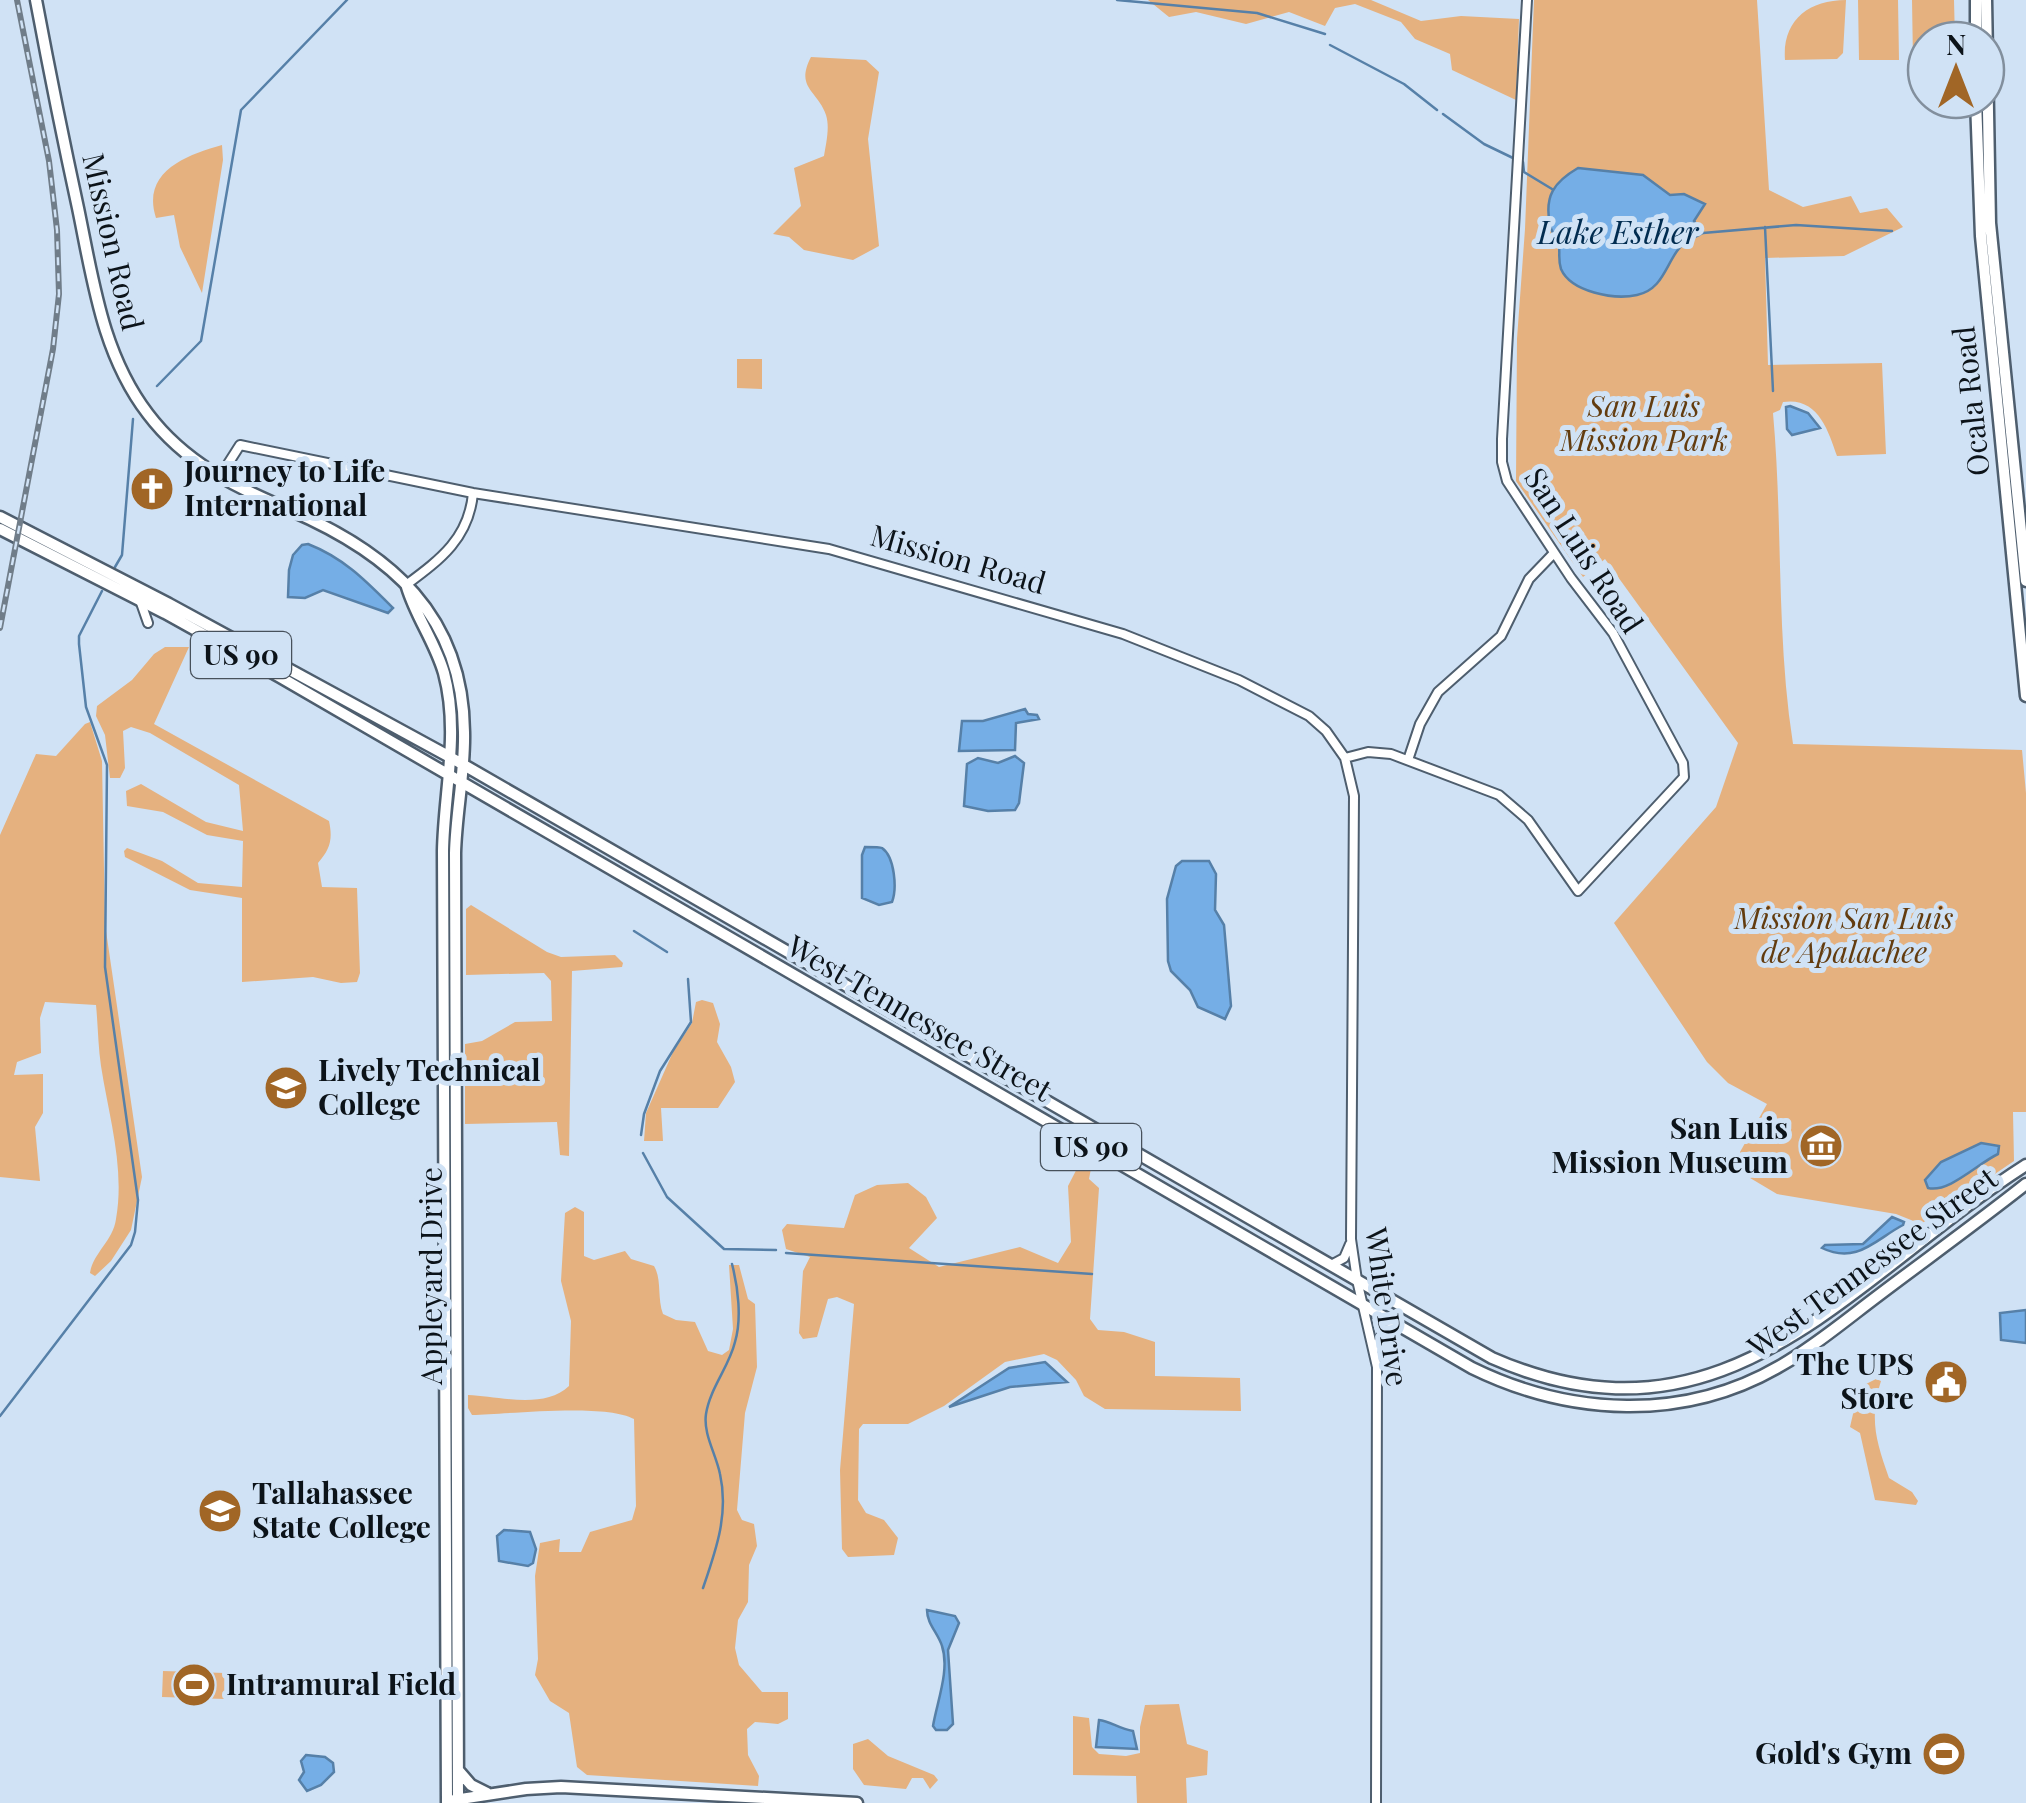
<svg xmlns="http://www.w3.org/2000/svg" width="2026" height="1803" viewBox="0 0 2026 1803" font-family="'Playfair Display',serif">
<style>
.green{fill:#e5b17f}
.water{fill:#75aee6;stroke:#5680a8;stroke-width:2.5}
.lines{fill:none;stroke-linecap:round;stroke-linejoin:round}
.stream{stroke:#5680a8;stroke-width:2.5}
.minor-casing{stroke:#4e5e6e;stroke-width:12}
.major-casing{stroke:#4e5e6e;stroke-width:15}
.minor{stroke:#fff;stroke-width:8}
.major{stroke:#fff;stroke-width:10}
.rail-casing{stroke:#707d89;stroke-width:6}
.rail{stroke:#d0e2f5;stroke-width:2.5;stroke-dasharray:8;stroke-linecap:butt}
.labels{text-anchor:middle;stroke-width:10;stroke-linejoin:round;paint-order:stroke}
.shield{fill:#d0e2f5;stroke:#47515b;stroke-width:2.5}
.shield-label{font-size:28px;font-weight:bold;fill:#0c1319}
.street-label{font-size:30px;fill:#0c1319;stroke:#d0e2f5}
.park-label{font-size:30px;font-style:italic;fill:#633c0f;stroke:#d0e2f5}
.poi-label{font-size:30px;font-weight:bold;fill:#0c1319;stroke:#d0e2f5;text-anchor:start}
.water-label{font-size:32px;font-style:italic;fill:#012c50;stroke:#d0e2f5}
</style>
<rect width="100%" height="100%" fill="#d0e2f5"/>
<!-- green -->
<path class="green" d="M1148,0H1371L1421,21L1461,16L1519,19L1516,100L1452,70L1450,54L1415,39L1401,22L1355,4L1335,8L1325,26L1289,12L1246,24L1196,12L1169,17Z
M1534,0H1757L1769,190L1803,207L1851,196L1860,213L1887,208L1903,227L1844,256L1765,258L1768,365L1882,363L1886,454L1837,456C1828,430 1818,397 1783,402L1780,410L1773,413C1783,523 1776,635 1793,744L2022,750L2026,793V1112H2013L2014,1161L1921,1224L1896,1214L1777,1194L1740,1172V1152L1767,1104L1728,1083L1707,1062L1614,923L1716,807L1738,743L1605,559L1583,577L1516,481L1517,339L1525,229Z
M1846,0L1843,53L1837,59L1785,60C1782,21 1808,0 1846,0Z
M1858,0H1898L1899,60H1859Z
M1912,0H1954L1955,40H1926V61H1913Z
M811,57L866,60L879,72L868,139L879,246L853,260L804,250L789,237L773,234L801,206L794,168L824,156C826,144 830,127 826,115C817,90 795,88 811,57Z
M222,145L223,160L202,293L180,247L174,215L156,218C141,172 186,155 222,145Z
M737,359H762V389L737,388Z
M165,647H189L154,724L329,821C333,840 330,849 318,863L322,887L357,888L360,973L357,982L341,983L313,977L242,982V898L190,890L125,857L124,851L127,848L162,861L198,883L242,887L243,841L207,835L163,812L127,806L126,791L141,784L206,822L243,831L239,785L150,733L131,727L123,731L125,768L120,778H110L105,735L96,716L97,706L132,680L154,654Z
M90,722L102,761L105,924L142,1177L131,1230L111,1261L95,1276L90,1273C93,1253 113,1241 116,1219C125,1168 109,1117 101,1066C98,1046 98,1025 96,1005L45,1002L40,1018L41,1053L17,1062L14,1075L43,1074V1113L35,1127L40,1181L0,1177V835L36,754L56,756L85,724Z
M471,905L547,952L561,957L615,955L623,963L622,967L572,971L569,1156L560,1155L557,1122L465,1124V1044L482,1041L515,1022L552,1021L551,981L544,973L466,975V909Z
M702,1000L713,1003L720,1024L717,1042L731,1067L735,1082L718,1108H661L663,1141H644L646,1113L673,1052L692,1023L696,1002Z
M1084,1155L1093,1158L1089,1179L1099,1188L1090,1319L1098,1330L1124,1332L1155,1342V1376L1240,1378L1241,1411L1105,1409L1084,1396L1076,1380L1057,1360L1044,1354L1005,1362L944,1406L908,1424H863L859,1429L858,1500L866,1513L884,1520L898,1538L894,1555L848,1557L842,1549L840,1470L854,1304L837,1297L828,1299L817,1337L803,1339L799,1333L803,1271L810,1257L786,1249L782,1230L787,1224L844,1228L855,1195L877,1185L908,1183L926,1197L937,1218L909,1248L939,1267L1020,1247L1058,1263L1071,1242L1068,1186Z
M575,1207L584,1212V1256L594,1260L625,1251L631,1259L654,1266C662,1279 657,1298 663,1314L676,1320L695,1322L708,1351L722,1355L729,1350L733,1329L729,1265H739L748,1299L755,1304L757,1367L745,1413L737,1510L742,1520L754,1524L757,1546L749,1565L748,1602L738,1620L735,1648L739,1665L762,1692H788V1719L778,1724L755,1722L747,1729L748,1755L759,1776L758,1786L587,1775L577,1767L569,1713L550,1701L535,1675L538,1659L535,1576L540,1543L560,1539L559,1552H581L590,1532L632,1520L636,1506L634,1419C605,1403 509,1414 472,1415L468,1408V1395C498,1396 544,1410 569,1386L571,1321L561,1281L565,1213Z
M1876,1379L1881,1381C1869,1419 1876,1441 1889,1478L1912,1492L1918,1501L1916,1505L1875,1500L1860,1433L1850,1427L1853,1414L1852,1391Z
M163,1671L225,1673V1699L162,1697Z
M1179,1704L1187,1744L1208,1751L1207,1775L1186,1778L1187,1803H1137L1136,1776L1073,1775V1716L1089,1718L1092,1747L1099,1754L1126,1756L1140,1753V1727L1145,1705Z
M868,1739L888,1756L934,1775L938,1780L930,1789L923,1778H912L906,1789L864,1785L853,1769V1744Z"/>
<!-- water -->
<path class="water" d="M1578,168L1643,175L1670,195L1684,194L1705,204L1694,221L1703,233C1693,238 1683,242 1677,251C1665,268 1661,290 1637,295C1614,300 1571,292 1561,269C1558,260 1560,254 1559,246C1557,238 1551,232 1550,225C1544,196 1554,182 1578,168Z
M1790,406L1808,413L1820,428L1792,435L1787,429L1786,407Z
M308,544C344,558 366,581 393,608L388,613L323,590L305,598L288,597L289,570L293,555L302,545Z
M1025,709L1028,714L1037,715L1039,719L1016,723L1015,750L959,751L962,721H983Z
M1015,756L1024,763L1019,803L1015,810L988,811L964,806L967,764L978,758L998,763Z
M865,847C868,847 880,847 882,848C895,857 897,889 892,902L879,905L862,898V855Z
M1182,861H1209L1216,874L1215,910L1224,925L1231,1006L1225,1019L1198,1007L1190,990L1171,971L1168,961L1167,899L1176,866Z
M1981,1143L1999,1146L1998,1154C1977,1164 1949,1193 1928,1188L1925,1180L1941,1162Z
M1892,1217L1904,1222L1903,1225C1876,1239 1857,1265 1822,1248L1825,1245L1863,1244Z
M2026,1310V1343L2001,1340L2000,1313Z
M1045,1362L1067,1382L1010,1387L949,1407L1009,1368Z
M504,1530L530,1532L536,1549L533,1563L528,1566L499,1561L497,1536Z
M927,1610L955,1616L959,1623L948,1650L953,1724L947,1730H936L933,1726C937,1702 950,1670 942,1646C938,1633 927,1624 927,1610Z
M1099,1720C1110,1721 1119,1729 1133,1731L1137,1749L1096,1747Z
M306,1755L325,1757L333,1763L334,1772L321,1785L307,1791L299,1780L304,1772L301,1761Z"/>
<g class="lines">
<!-- stream -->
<path class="stream" d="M1117,0L1257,13L1325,34
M1330,45L1404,84L1437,110
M1443,114L1484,144L1513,158
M1523,162L1524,172L1552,189
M1765,227L1773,391
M1703,233L1796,225L1892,231
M157,386L201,341L241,110L347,0
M115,567L122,555L133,419
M634,931L667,952
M641,1135L644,1114L660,1071L691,1022L688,979
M643,1153L667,1197L724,1249L776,1250
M786,1253L1092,1274
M0,1416L131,1245L135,1232L138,1200L105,967L107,765L86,707L79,644V636L102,591
M703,1588C716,1550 729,1514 720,1474C716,1454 703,1434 706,1414C710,1388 729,1367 735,1342C742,1319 738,1287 732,1264"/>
<defs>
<path id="minor" d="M219,478L240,445L473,493L829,549L1123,634L1239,680L1309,716L1326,731L1345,758L1354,796L1351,1239L1357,1280L1377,1367L1376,1803
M406,585C441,559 469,538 473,493
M141,603L148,623
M1345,758L1368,752L1391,754L1499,795L1528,820L1578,891L1684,777L1683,763L1613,633L1571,578L1507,481L1502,462V439L1527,0
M1408,760L1420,724L1438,692L1501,636L1529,579L1554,553
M1331,1265L1344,1258L1350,1244
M1376,1348L1384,1330L1400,1327"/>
<path id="major" d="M36,0C49,69 63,139 78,208C93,280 102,354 148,414C185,463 235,487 290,510C390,553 463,615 464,732C465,772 456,813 455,853L458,1799
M1976,0V40
M1986,0L1990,223L2026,581
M1976,100L1981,236L2026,696
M0,517L169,604L450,757L1492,1358C1726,1461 1849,1278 2026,1165
M0,529L165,613L280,677L1472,1368C1570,1416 1684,1422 1780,1366C1815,1346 1847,1319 1879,1295C1928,1258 1978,1222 2026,1184
M407,587C416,617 435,642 444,673C460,732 444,792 443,851L447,1802
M458,1770L471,1785L487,1793
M454,1800L526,1789L561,1787L857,1803"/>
</defs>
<!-- minor casing -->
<use href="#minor" class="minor-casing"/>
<!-- major casing -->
<use href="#major" class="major-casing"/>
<!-- minor -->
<use href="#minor" class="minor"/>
<!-- major -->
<use href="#major" class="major"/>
<defs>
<path id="rail" d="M0,628L53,349L59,294L57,230L49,161L17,0"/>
</defs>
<!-- rail casing -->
<use href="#rail" class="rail-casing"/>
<!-- rail -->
<use href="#rail" class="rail"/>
</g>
<!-- icons -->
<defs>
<symbol id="church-disc" viewBox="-11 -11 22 22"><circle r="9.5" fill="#a16626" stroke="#d0e2f5"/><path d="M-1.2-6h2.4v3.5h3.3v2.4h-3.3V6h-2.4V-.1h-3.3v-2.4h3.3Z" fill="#fff"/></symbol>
<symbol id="university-disc" viewBox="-11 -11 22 22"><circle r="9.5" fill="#a16626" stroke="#d0e2f5"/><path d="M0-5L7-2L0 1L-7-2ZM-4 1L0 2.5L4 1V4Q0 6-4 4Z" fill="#fff"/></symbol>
<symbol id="museum-disc" viewBox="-11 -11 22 22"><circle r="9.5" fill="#a16626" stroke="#d0e2f5"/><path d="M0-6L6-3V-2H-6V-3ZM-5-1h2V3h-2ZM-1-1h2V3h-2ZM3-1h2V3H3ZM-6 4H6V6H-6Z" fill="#fff"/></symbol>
<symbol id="civic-disc" viewBox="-11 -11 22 22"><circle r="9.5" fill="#a16626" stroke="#d0e2f5"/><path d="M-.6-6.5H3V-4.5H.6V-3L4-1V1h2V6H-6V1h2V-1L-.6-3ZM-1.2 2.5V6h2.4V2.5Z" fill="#fff"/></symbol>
<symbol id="stadium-disc" viewBox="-11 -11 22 22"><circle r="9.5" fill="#a16626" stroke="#d0e2f5"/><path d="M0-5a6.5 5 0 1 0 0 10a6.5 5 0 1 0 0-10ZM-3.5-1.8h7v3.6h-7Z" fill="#fff"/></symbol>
</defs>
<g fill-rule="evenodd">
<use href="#church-disc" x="127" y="464" width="50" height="50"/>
<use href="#university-disc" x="261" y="1063" width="50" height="50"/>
<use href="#museum-disc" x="1796" y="1121" width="50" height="50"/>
<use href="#civic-disc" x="1921" y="1357" width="50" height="50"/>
<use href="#university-disc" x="195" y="1486" width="50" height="50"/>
<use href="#stadium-disc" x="169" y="1660" width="50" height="50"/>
<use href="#stadium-disc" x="1919" y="1729" width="50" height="50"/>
</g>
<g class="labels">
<!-- shield labels -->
<g class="shield">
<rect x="191" y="632" width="100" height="46" rx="8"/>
<rect x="1041" y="1124" width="100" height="46" rx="8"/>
</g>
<g class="shield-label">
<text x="241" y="665">US 90</text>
<text x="1091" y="1157">US 90</text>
</g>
<!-- street labels -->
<g class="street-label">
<text transform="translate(112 242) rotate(77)" y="10">Mission Road</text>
<text transform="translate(1972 401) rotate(-96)" y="10">Ocala Road</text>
<text transform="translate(1583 551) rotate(57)" y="10">San Luis Road</text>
<text transform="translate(958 560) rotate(16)" y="10">Mission Road</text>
<text transform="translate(919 1019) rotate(30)" y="10">West Tennessee Street</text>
<text transform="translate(1873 1263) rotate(-36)" y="10">West Tennessee Street</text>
<text transform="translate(432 1276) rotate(-90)" y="10">Appleyard Drive</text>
<text transform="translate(1386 1307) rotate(82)" y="10">White Drive</text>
</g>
<!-- park labels -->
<g class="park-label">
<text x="1644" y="417">San Luis<tspan x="1644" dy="34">Mission Park</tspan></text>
<text x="1844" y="929">Mission San Luis<tspan x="1844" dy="34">de Apalachee</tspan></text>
</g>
<!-- poi labels -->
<g class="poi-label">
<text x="184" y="482">Journey to Life<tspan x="184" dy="34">International</tspan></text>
<text x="318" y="1081">Lively Technical<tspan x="318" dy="34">College</tspan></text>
<text x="1788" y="1139" text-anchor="end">San Luis<tspan x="1788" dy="34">Mission Museum</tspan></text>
<text x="1914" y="1375" text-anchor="end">The UPS<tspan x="1914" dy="34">Store</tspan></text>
<text x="252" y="1504">Tallahassee<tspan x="252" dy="34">State College</tspan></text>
<text x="226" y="1695">Intramural Field</text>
<text x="1912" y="1764" text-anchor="end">Gold's Gym</text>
</g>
<!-- water labels -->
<g class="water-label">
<text x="1618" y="244">Lake Esther</text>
</g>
</g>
<!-- north arrow -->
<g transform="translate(1956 70)"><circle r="48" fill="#d0e2f5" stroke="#828f9d" stroke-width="2.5"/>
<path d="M0-8L18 38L0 25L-18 38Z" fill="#a16626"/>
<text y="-15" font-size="28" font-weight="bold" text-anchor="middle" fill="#0c1319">N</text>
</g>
</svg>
